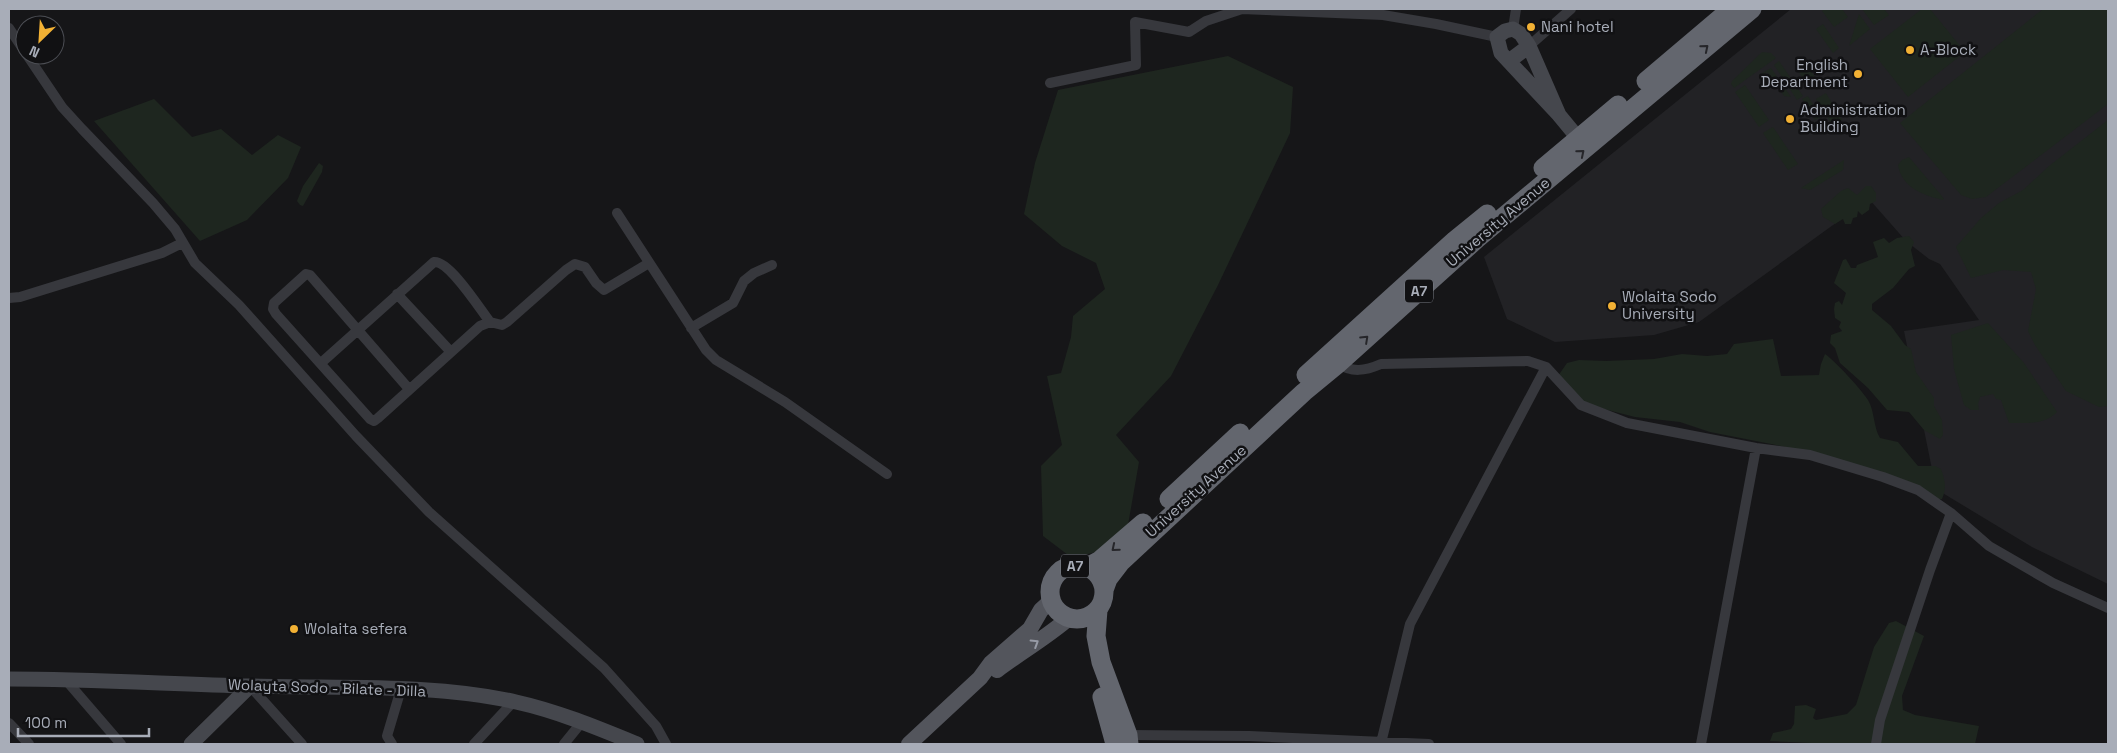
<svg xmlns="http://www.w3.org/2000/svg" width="2117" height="753" viewBox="0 0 2117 753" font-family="'Space Grotesk',sans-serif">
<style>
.built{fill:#222225}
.green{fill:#1e261f}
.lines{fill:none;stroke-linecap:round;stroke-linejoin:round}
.street{stroke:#37383d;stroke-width:10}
.secondary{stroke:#45474d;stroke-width:15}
.primary{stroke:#53555c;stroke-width:16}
.highway{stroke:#63666e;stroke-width:19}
.oneway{stroke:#26262a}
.oneway2{stroke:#979ba6}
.poi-dot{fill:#f2b134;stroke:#111113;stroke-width:2}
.labels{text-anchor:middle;stroke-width:5;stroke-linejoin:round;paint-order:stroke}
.shield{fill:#111113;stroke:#7b7e86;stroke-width:1}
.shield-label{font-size:14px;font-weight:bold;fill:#a8adb8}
.poi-label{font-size:15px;fill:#a8adb8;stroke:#111113;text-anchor:start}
.street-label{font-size:15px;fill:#a8adb8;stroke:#111113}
</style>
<rect width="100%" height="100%" fill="#161618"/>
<!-- built -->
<path class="built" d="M1791,9H2108V584L2032,547L1936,489L1904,331L1979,320L1940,264L1929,259L1906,241L1869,199L1699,322L1654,335L1555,342L1507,319L1484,257Z"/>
<!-- green -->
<path class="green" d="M1824,9H1842L1848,17L1834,27L1822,11Z
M1862,9H1884L1889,15L1874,25Z
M1922,9H1930L1965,52L1908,97L1870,49Z
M2043,9H2108V104L1986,197L1972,199L1961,195L1900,123Z
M1859,14L1870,29L1849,46Z
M1823,24L1839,48L1833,53L1816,29Z
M1762,52L1771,53L1776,58L1734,88L1731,84L1732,81Z
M1228,56L1293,87L1290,133L1218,285L1171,376L1116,435L1139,462L1128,525L1100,551L1072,558L1043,536L1041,466L1062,445L1047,376L1061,373L1071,337L1073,316L1105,289L1096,263L1062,246L1024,214L1035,163L1058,90Z
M1779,61L1803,96L1797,100L1774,65Z
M1805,62L1819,83L1810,89L1796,68Z
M1771,68L1791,97L1784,96L1767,72L1760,77L1759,75Z
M1745,85L1769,120L1759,127L1735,92Z
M1826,93L1842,120L1833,126L1816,99Z
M1808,96L1821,117L1815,120L1802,99Z
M154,99L192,137L221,129L252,155L278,135L301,147L288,178L247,220L200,241L94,121Z
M2108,120V406L2099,407L2066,391L2035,345L2028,331L2036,289L2031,272L2003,270L1971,278L1956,247L1981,218L1999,203L2023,190L2049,166Z
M1773,127L1798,164L1788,170L1763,133Z
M1909,157L1941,195L1944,199L1943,200C1923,195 1902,188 1898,165L1902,160Z
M1844,160L1843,170L1810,190L1801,188Z
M319,163L323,166L322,172L303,206L300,205L297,201L303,186Z
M1866,186H1871L1876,193V201L1870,204L1869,210L1862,215L1858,211L1857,217L1853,218L1851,224H1845L1843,219L1835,224L1823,217L1821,209L1841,191L1848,188L1857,195Z
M1909,236L1914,242L1911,250L1915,266L1909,269L1893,288L1872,304V310L1891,326L1905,345L1911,349L1916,372L1934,398V406L1942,420L1943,435L1940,439L1924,430L1909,412L1887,410L1868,388L1840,363L1835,348L1830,343L1831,335L1842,331L1839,327L1841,322L1835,318L1834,309L1835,303L1839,301L1842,305L1846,293L1834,283L1843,260L1846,259L1851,268H1856L1857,265L1878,257L1873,242L1884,238L1889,243L1897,238Z
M1988,323L2024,363L2057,412C2045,425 2026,423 2009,423L2001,400L1996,399L1993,394L1980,397L1978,404L1979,410H1971L1964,405L1954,369L1951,335Z
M1773,339L1781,376L1819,375L1821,364L1825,354C1837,363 1860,388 1868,400C1875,412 1873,426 1880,438L1898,442L1918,466H1935L1941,469C1945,480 1947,488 1942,499H1932L1854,467L1786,447L1710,432L1680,422L1635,417L1588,405L1573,393L1558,376L1567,363L1579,360L1606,361L1654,359L1682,354L1707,356L1727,354L1734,344Z
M1896,621L1924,636L1902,696L1903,710L1915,715L1979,726L1975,744H1833L1770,741L1773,733L1791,729L1794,724L1795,706L1806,705L1816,709L1813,718L1816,720L1847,714L1856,705L1874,647L1889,623Z"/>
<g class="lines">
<!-- street -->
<path class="street" d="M9,28L25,52
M1513,29L1516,9
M1529,46L1571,9
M27,55L62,107L82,129L153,203L175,229L195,263L239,305L356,436L429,512L604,668L656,726L666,744
M1050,83L1136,65L1135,22L1189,32L1206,21L1242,9L1383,15L1436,24L1497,37
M617,213L706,350L716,360L785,402L887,474
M397,294L451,352
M9,298L20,297L162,253L182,243
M691,328L733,303L744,281L754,273L772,265
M321,363L434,262C449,260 480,309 490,322
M1337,363C1352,373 1365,371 1381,364L1528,361L1546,367L1581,405L1627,423L1756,448L1810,455L1883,477L1918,490L1951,513L1989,546L2053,583L2108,608
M409,389L310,275L306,274L274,303L273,309L276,314L370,419L374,421L378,418L480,326L490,322L502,325L507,322L566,270L575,264L585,267L596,283L604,290L649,263
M65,679L121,744
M250,686L302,744
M9,723L29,744
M1128,735L1249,736L1429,744
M1381,743L1410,624L1546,367
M392,744L387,736L401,689
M474,744L514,701
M564,744L581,723
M1701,744L1756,448
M1876,744L1880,720L1930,570L1951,513"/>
<!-- secondary -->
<path class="secondary" d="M1529,46L1559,115L1578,138
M1509,61L1529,46L1521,34L1513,29L1505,31L1497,37L1501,53L1559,115
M9,679C90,679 170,684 251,686C336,689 433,683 516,702C557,711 598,728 637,744
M191,744L250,686"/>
<!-- primary -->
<path class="primary" d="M997,670C1021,652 1047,637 1069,618
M909,744L980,678L991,663L1030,629L1041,610L1051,601"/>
<!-- highway -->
<path class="highway" d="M1646,81L1731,9
M1543,168L1618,105
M1306,375L1455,240L1487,214
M1169,499L1240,433
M1050 592a27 27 0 1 1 54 0a27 27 0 1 1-54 0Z
M1087,567L1100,560L1143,523
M1104,590L1108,579L1121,562L1304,392L1338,364L1478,238L1752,9
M1098,610L1096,636L1101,662L1128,735L1129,744
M1102,697L1115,744"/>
</g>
<!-- one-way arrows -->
<defs><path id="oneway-chevron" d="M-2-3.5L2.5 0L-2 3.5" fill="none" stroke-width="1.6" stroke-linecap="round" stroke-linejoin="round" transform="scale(1.25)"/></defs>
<g class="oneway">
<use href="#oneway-chevron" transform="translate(1705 48) rotate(-40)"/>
<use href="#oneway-chevron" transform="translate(1581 153) rotate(-40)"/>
<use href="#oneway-chevron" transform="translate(1365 339) rotate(-43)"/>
<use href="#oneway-chevron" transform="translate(1115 548) rotate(140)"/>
</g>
<use class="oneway2" href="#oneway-chevron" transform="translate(1035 643) rotate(-32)"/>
<!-- markers -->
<g class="poi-dot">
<circle cx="1531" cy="27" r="5"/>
<circle cx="1910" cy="50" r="5"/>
<circle cx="1858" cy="74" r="5"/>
<circle cx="1790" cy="119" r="5"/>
<circle cx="1612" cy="306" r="5"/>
<circle cx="294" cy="629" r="5"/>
</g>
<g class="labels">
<!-- shield labels -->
<g class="shield">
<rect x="1405" y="279.5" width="28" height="23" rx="4"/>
<rect x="1061" y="554.5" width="28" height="23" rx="4"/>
</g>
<g class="shield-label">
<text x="1419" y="296">A7</text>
<text x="1075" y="571">A7</text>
</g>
<!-- poi labels -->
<g class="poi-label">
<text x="1541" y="32">Nani hotel</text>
<text x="1920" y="55">A-Block</text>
<text x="1848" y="70" text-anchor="end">English<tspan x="1848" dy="17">Department</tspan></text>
<text x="1800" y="115">Administration<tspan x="1800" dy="17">Building</tspan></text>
<text x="1622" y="302">Wolaita Sodo<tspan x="1622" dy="17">University</tspan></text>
<text x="304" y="634">Wolaita sefera</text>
</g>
<!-- street labels -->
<g class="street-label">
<text transform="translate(1498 222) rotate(-40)" y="5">University Avenue</text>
<text transform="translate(1196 491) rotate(-42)" y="5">University Avenue</text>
<text transform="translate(327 688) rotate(2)" y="5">Wolayta Sodo - Bilate - Dilla</text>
</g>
</g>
<!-- border -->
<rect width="2117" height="753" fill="none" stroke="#a8adb8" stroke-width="20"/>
<!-- north arrow -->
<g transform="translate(40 40) rotate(205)"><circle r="24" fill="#111113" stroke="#4d4f55"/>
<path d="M0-4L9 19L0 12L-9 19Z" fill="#f2b134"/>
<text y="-8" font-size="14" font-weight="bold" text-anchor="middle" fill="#a8adb8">N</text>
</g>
<!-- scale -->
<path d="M18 728v8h131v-8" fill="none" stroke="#a8adb8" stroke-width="2.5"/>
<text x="25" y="728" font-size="15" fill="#a8adb8" stroke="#111113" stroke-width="4" paint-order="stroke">100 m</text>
</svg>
